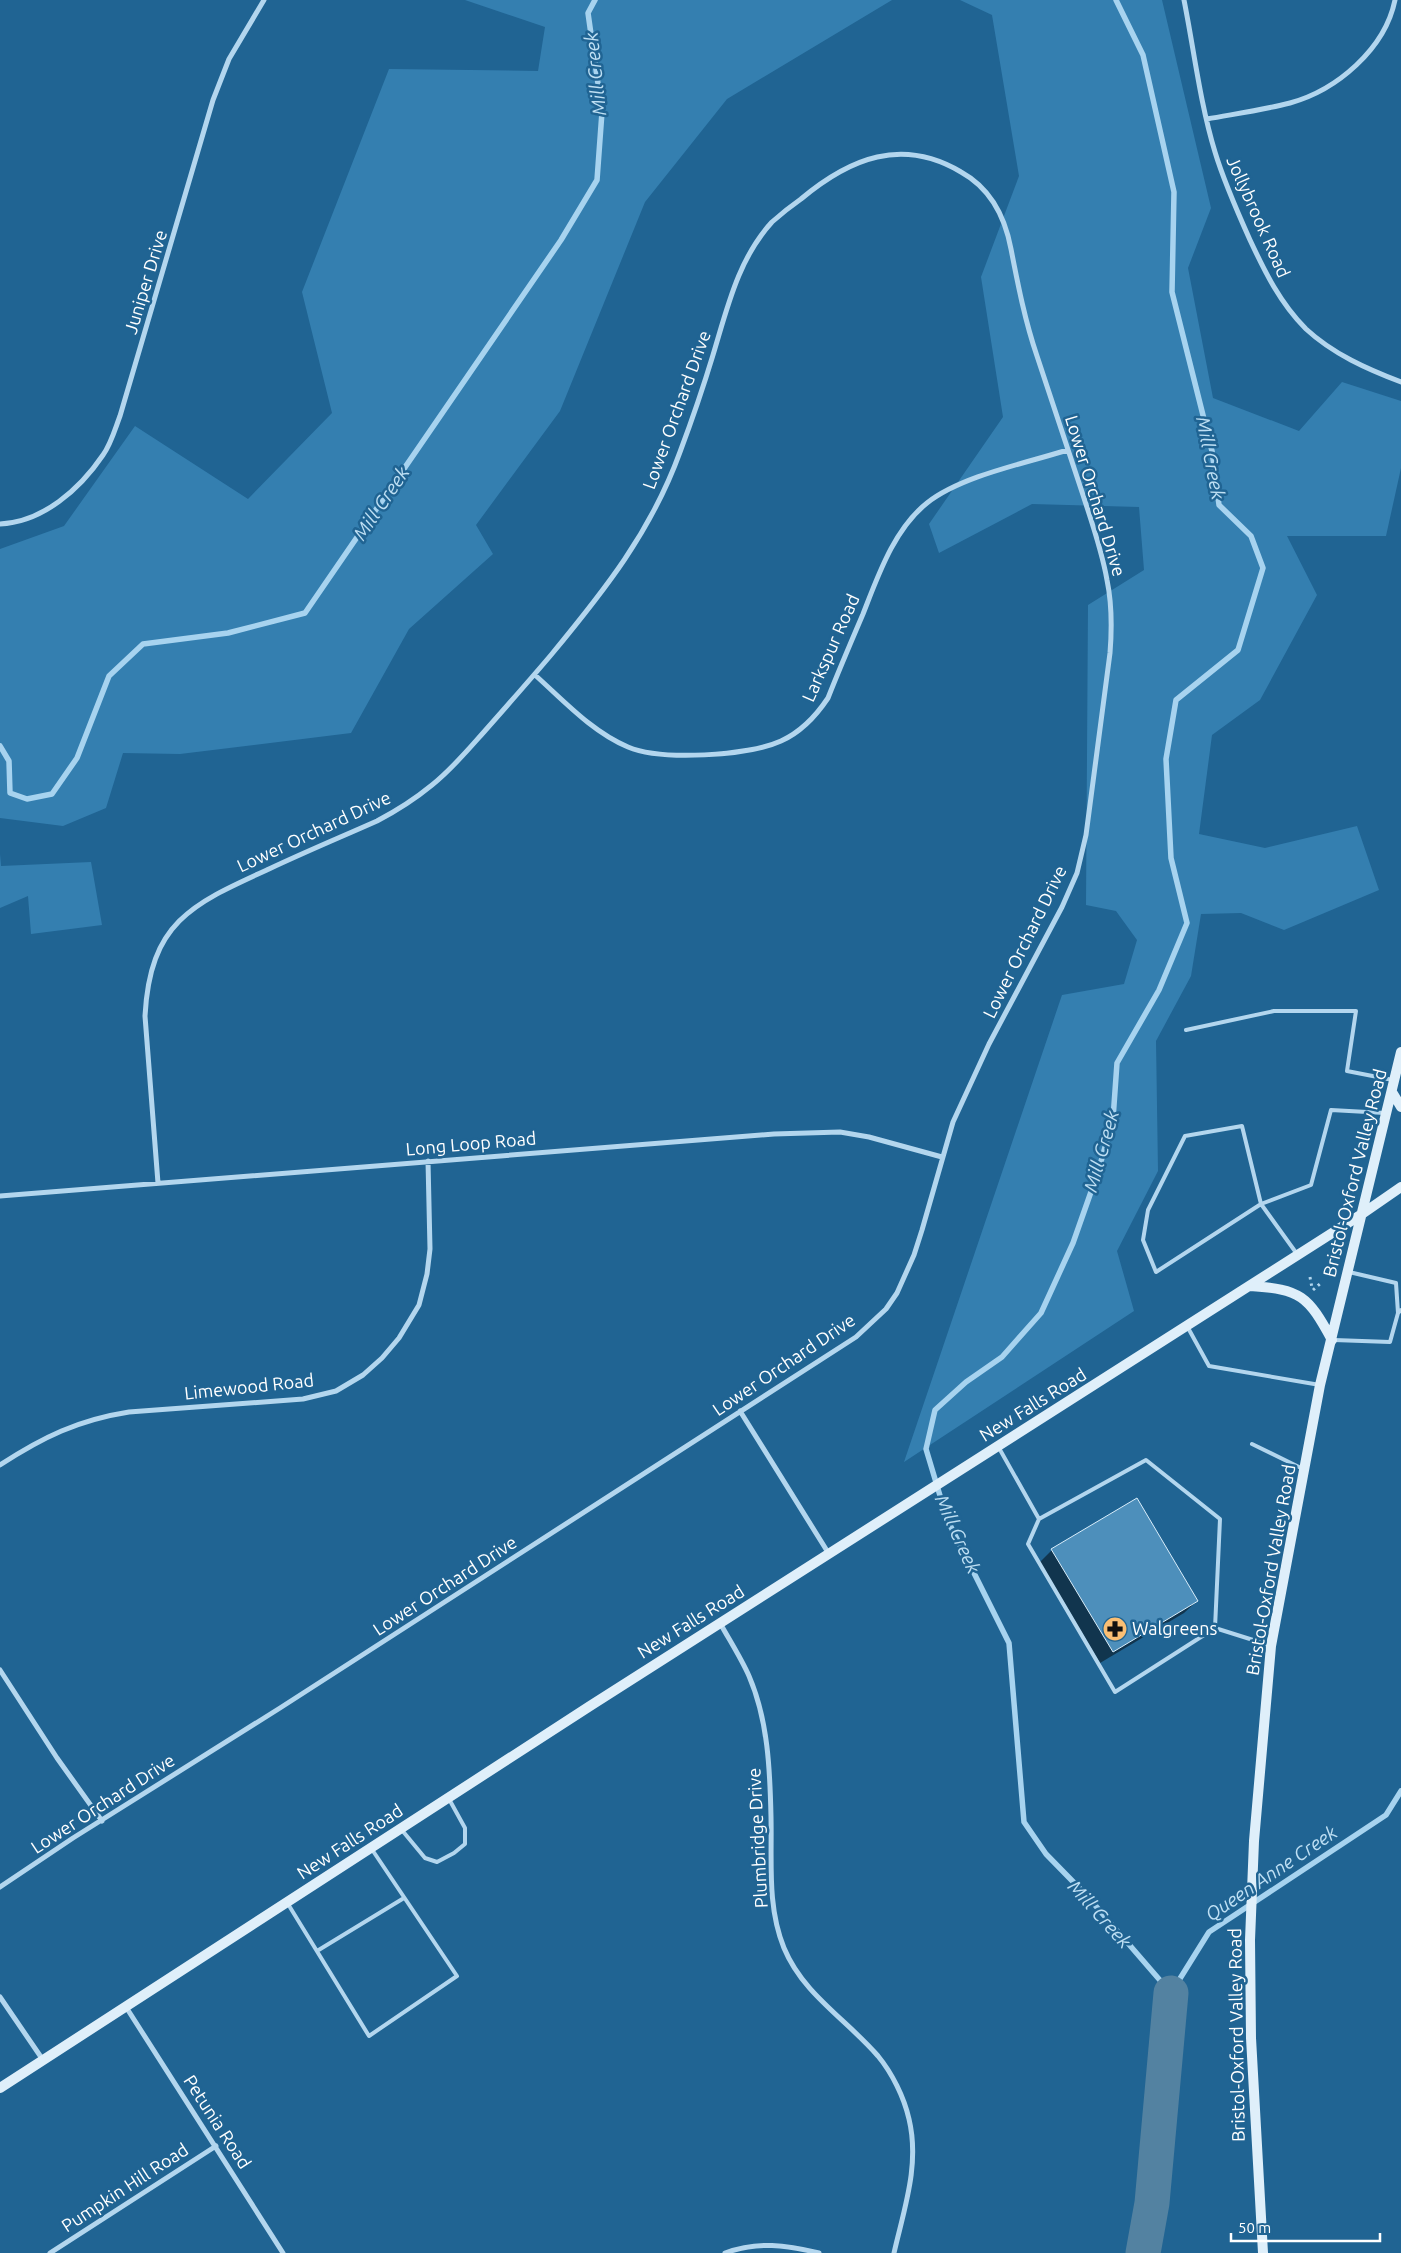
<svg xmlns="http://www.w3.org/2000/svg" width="1401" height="2253" viewBox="0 0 1401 2253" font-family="Ubuntu,sans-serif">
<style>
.green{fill:#347fb0}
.shadow{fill:#0007}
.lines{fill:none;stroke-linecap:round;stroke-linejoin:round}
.stream{stroke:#a7d3ef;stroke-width:5.5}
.river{stroke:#5382a1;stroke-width:35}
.building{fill:#4d8fbb;stroke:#d9edfa}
.path{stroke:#b3d6ee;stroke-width:3;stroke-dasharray:2.5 4;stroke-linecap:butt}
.lane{stroke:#b3d6ee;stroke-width:4}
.street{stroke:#b3d6ee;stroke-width:5}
.secondary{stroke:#dfeffa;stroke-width:10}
.labels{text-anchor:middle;stroke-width:5;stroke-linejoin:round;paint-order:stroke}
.street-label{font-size:18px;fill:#fff;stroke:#206493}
.poi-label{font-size:18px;fill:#fff;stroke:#206493;text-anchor:start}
.water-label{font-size:19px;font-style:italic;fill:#bfe0f4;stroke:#206493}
</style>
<rect width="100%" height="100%" fill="#206493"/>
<!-- green -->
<path class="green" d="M465,0H892L727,99L645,202L560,411L476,525L493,554L409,629L351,733L180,754L123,753L106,808L63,826L0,818V549L64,526L135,426L248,499L332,413L302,292L389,69L538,71L545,27Z
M960,0H1162L1211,208L1188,268L1213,398L1299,431L1342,382L1401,401V468L1386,536H1287L1317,595L1260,700L1212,735L1199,834L1265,848L1357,826L1379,890L1284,930L1241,913L1201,914L1191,976L1156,1041L1158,1171L1117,1251L1134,1311L904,1462L1062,995L1124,984L1137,940L1116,911L1086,905L1088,605L1144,570L1139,507L1032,504L939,553L929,524L1003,417L981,277L1019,176L992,15Z
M0,854L1,866L91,862L102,925L31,934L28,896L0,908Z"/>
<!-- shadow -->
<path class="shadow" d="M1052,1550L1197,1601L1184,1613L1100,1663L1040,1562Z"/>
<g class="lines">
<!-- stream -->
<path class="stream" d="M1116,0L1143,55L1174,192L1172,292L1212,451L1219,505L1251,536L1263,568L1238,650L1176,700L1166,759L1171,858L1187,923L1159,990L1117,1063L1113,1119L1098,1172L1073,1243L1041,1313L1002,1357L966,1382L935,1410L926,1449L947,1519L1009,1643L1024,1822L1046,1854L1088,1897L1171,1993L1209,1932L1386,1815L1401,1791
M0,746L9,761L10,793L27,799L52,794L77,758L109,676L143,644L228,633L305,613L561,240L597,180L602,112L588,13L595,0"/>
<!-- river -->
<path class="river" d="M1143,2253L1152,2203L1171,1993"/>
</g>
<!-- building -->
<path class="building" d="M1137,1498L1198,1601L1113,1652L1051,1549Z"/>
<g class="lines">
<!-- path -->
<path class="path" d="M1310,1277L1312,1288
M1313,1290L1322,1282"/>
<!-- lane -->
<path class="lane" d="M1186,1030L1274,1011H1356L1347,1071L1393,1080
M1297,1254L1261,1204L1156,1272L1143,1240L1148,1210L1185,1136L1242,1126L1261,1204L1311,1185L1331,1110L1385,1113
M1349,1272L1396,1283L1398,1313
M1187,1326L1209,1366L1320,1385
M1334,1340L1390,1342L1398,1313L1401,1310
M1252,1444L1303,1469
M999,1448L1039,1519L1146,1460L1220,1519L1215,1628L1269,1645
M1039,1519L1028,1544L1115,1692L1215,1628
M401,1829L425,1858L437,1862L454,1853L465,1844V1828L449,1799
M288,1904L369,2036L457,1976L371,1848
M317,1951L404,1898"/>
<!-- street -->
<path class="street" d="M1184,0C1194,50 1200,103 1215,152C1224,182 1237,211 1250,240C1265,272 1280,303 1306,329C1333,354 1367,369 1401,382
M1207,119C1234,114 1263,110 1290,103C1337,90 1385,49 1395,0
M0,524C43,522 80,489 103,455C111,444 115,429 120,416L213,100L229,59L264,0
M535,675C563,700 592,732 628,747C661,761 748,756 781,741C801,732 816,716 828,698C839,670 851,642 863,614C878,576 894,529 927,503C961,476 1026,463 1068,450
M0,1196L774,1134L840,1132L869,1137L942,1157
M740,1411L829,1554
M0,1465C43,1437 78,1420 129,1412L303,1399L336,1391L363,1375L382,1358L399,1338L419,1305L427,1274L430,1249L428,1161
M720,1623C730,1641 741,1658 749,1676C768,1720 770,1770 771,1817C772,1862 767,1906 784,1948C803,1994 846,2019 878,2056C892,2073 904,2097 909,2119C920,2165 904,2209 894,2253
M0,1670L57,1758L102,1821
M0,1887L73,1838L280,1708L856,1337L886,1309L897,1293L914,1255L922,1230L953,1122L989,1044L1062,907L1077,873L1086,835L1110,653C1112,628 1112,604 1107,580C1102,551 1092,523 1083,495C1068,449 1052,402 1037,356C1025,321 1018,285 1011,249C1005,217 990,188 961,172C902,137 850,158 801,199C791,206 781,214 772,222C738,259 727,309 713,355C703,388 692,420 680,452C651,532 604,591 551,655C529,681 506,707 483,733C467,751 451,770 432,785C415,799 396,811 377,821C341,837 305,852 269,869C192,904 150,922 145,1016L158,1183
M0,1997L43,2060
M126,2007L283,2253
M50,2253L216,2146
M725,2253C758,2241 786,2245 819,2253"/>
<!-- secondary -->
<path class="secondary" d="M1392,1092L1401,1107
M1250,1286C1301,1289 1308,1296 1332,1340
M0,2088L590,1706L1362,1214L1401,1187
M1263,2253L1251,2038L1250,1940L1254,1841L1271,1646L1320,1385L1401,1052"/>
</g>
<!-- icons -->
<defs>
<symbol id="pharmacy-disc" viewBox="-11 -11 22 22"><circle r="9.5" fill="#fabf74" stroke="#206493"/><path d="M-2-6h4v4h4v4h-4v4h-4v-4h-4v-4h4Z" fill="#111"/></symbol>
</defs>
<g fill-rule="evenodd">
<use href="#pharmacy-disc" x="1101" y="1615" width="28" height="28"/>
</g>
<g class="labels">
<!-- street labels -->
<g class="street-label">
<text transform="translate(1258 217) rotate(66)" y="6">Jollybrook Road</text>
<text transform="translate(146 282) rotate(-73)" y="6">Juniper Drive</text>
<text transform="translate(677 410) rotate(-70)" y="6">Lower Orchard Drive</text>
<text transform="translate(1095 496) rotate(73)" y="6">Lower Orchard Drive</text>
<text transform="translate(831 648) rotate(-66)" y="6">Larkspur Road</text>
<text transform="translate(314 832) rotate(-25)" y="6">Lower Orchard Drive</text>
<text transform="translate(1025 942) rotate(-64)" y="6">Lower Orchard Drive</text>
<text transform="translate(471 1144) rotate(-5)" y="6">Long Loop Road</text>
<text transform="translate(1355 1173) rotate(-76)" y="6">Bristol-Oxford Valley Road</text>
<text transform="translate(784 1365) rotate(-34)" y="6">Lower Orchard Drive</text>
<text transform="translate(249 1387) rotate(-6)" y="6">Limewood Road</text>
<text transform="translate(1033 1405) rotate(-32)" y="6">New Falls Road</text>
<text transform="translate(1271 1570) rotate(-80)" y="6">Bristol-Oxford Valley Road</text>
<text transform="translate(445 1586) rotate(-33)" y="6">Lower Orchard Drive</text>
<text transform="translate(691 1622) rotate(-32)" y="6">New Falls Road</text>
<text transform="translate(103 1804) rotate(-33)" y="6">Lower Orchard Drive</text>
<text transform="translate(758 1838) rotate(-93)" y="6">Plumbridge Drive</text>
<text transform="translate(350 1842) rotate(-33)" y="6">New Falls Road</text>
<text transform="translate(1237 2035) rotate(-91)" y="6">Bristol-Oxford Valley Road</text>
<text transform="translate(217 2122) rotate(57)" y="6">Petunia Road</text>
<text transform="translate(125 2188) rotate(-33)" y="6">Pumpkin Hill Road</text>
</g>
<!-- poi labels -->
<g class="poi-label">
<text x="1132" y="1635">Walgreens</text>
</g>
<!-- water labels -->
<g class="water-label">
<text transform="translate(595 74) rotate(-96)" y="7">Mill Creek</text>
<text transform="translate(1211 458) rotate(79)" y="7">Mill Creek</text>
<text transform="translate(381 503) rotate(-56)" y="7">Mill Creek</text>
<text transform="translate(1101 1151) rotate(-74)" y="7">Mill Creek</text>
<text transform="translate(958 1534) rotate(66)" y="7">Mill Creek</text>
<text transform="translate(1271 1873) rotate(-34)" y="7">Queen Anne Creek</text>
<text transform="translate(1100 1914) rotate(48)" y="7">Mill Creek</text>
</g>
</g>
<!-- scale -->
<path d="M1231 2233v8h149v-8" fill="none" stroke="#ffffff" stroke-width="2.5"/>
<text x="1238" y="2233" font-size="15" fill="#ffffff" stroke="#206493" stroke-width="4" paint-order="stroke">50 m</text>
</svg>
